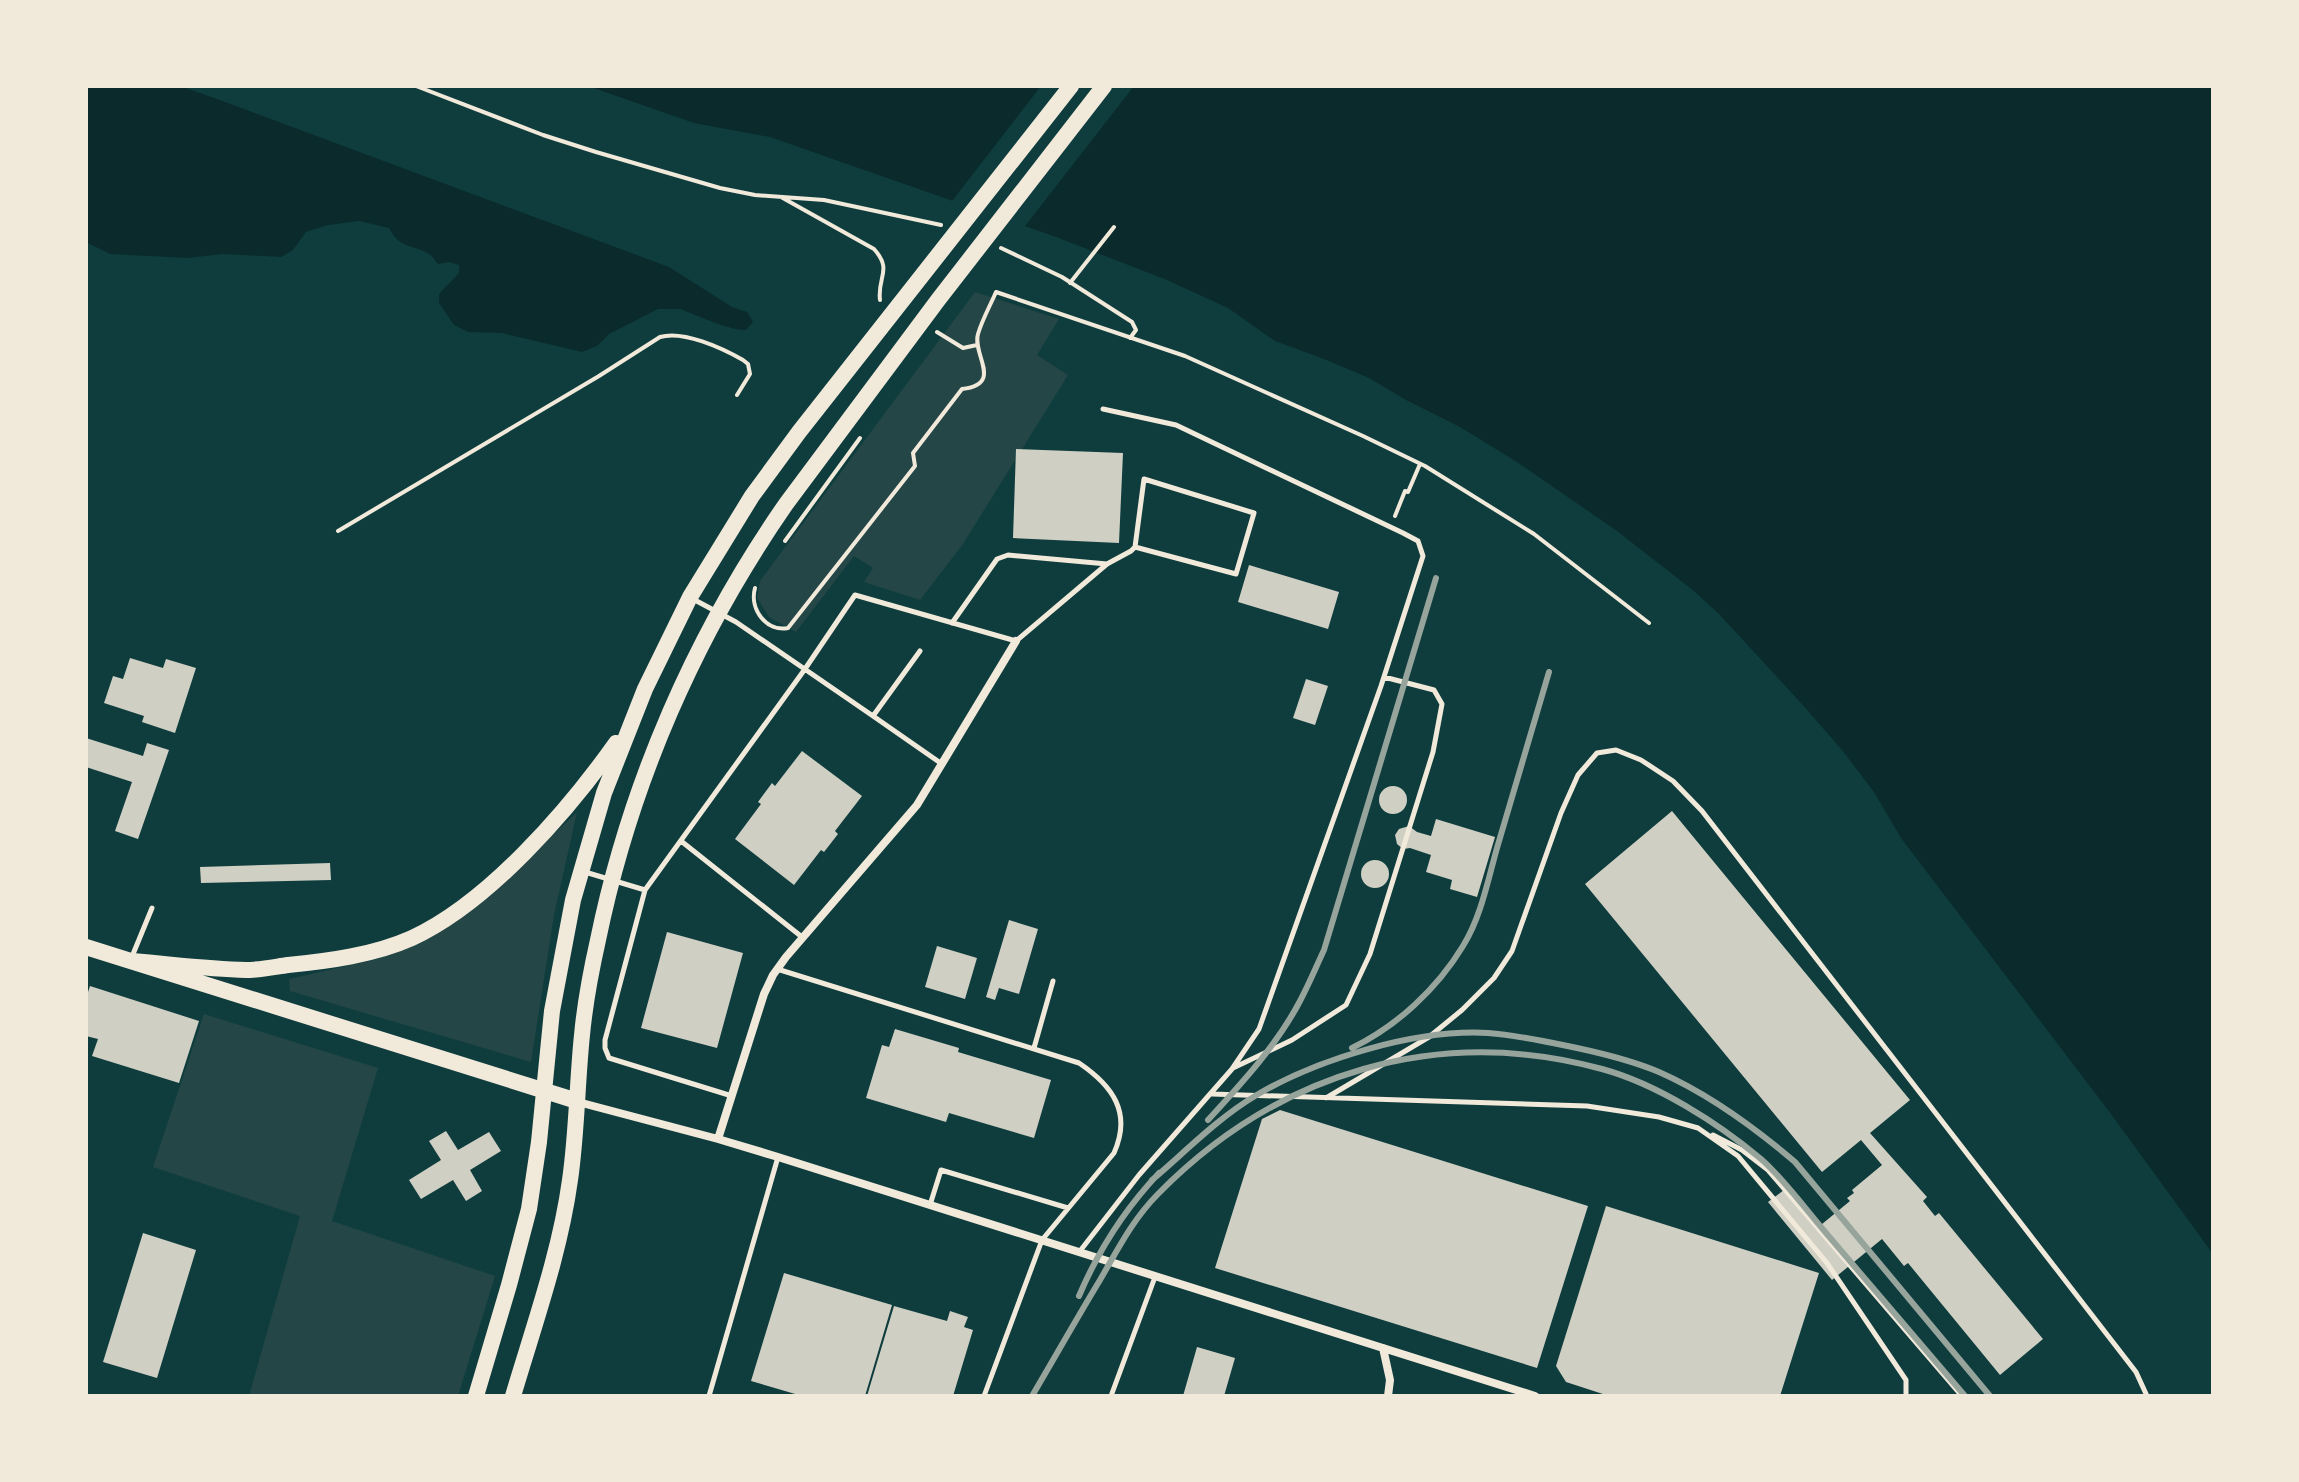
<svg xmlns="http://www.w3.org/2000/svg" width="2299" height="1482" viewBox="0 0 2299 1482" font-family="'Varela Round',sans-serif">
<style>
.green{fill:#244646}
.water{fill:#0a2a2b}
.pier{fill:#0f3d3e}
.building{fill:#cfcfc3}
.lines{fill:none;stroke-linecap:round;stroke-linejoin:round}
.path{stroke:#f1e9da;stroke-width:4}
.service{stroke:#f1e9da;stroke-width:5}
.minor{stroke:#f1e9da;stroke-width:8}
.primary{stroke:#f1e9da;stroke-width:16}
.rail{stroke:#97a49c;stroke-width:6}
</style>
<rect width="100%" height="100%" fill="#0f3d3e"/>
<!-- green -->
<path class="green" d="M975,292L1059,319L1037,355L1068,375L963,544L920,600L864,582L873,568L854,556L796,632L769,617L757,598L760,581Z
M577,812L554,915L531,1062L290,991L289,979L377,959L432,933L484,900Z
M204,1014L378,1068L332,1221L495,1276L458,1396H249L300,1216L153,1167Z"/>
<!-- water -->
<path class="water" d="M86,86H180L217,99L669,267L732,307L747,312L753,322L746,330L735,329L718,324L680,309H658L609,334L597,346L582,352L502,333L468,332L454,325L439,303V294L459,273V265L449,262L438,264C436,262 432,255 429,254C413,244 399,249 389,228L359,221L328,225L306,232L293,250L281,257L223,254L187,258L110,254L86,242Z
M588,86H2213V1254L2111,1114L1901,838L1874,792L1842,750L1801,703L1719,614L1694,591L1617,531L1517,462L1460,427L1406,400L1369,378L1324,359L1275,341L1228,308L1167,280L1056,237L810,151L770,137L694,123Z"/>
<!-- pier -->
<path class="pier" d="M1041,86H1134L1022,230L949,205Z"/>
<!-- building -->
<path class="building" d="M1016,449L1123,453L1119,543L1013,538Z
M1249,565L1339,592L1328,629L1238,602Z
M130,658L163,668L166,659L196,668L175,733L142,722L144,716L104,703L113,676L123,679Z
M1306,679L1328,686L1315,725L1293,718Z
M86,738L143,756L147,743L169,750L138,839L115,831L132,782L86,767Z
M802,751L862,796L835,831L838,834L824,852L821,850L794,885L735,839L761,804L758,802L772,783L775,786Z
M1379 800a14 14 0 1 1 28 0a14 14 0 1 1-28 0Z
M1672,811L1910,1100L1870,1133L1927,1197L1923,1201L1935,1216L1939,1213L2043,1339L2000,1375L1908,1263L1904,1266L1882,1239L1832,1280L1768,1202L1784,1190L1816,1229L1850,1201L1847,1198L1854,1193L1852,1190L1882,1165L1861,1140L1822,1172L1585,884Z
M1436,819L1495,837L1477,897L1450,889L1452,880L1426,872L1431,855L1410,848L1403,849L1397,844L1395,835L1399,829L1409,826L1417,832L1431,836Z
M1361 874a14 14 0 1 1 28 0a14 14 0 1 1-28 0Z
M330,863L331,880L201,883L200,867Z
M1009,920L1038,929L1019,994L999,988L995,1000L986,997Z
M667,932L743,953L717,1048L641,1028Z
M937,946L977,958L965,999L925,987Z
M90,986L199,1021L179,1083L92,1056L98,1039L86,1036V998Z
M895,1029L959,1048L958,1052L1051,1080L1034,1138L949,1113L946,1122L866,1098L882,1045L889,1047Z
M1280,1110L1588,1206L1537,1368L1215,1268L1262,1119Z
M446,1131L458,1150L489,1132L501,1151L470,1170L482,1191L466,1201L453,1180L421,1199L409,1180L441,1160L429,1141Z
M1606,1206L1819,1273L1780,1396H1609L1566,1382L1556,1366Z
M143,1233L196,1250L157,1378L103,1362Z
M784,1273L892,1305L865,1396H802L751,1381Z
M894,1306L947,1321L950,1311L968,1317L964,1327L973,1330L953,1396H867Z
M1197,1347L1235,1358L1224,1396H1183Z"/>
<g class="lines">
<!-- path -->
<path class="path" d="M416,86L543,135L596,152L720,188L755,195L824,200L941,225
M781,197L874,249C893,270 877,277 880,300
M1001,248L1062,277L1132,322L1136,330L1130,338
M1070,283L1114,227
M937,332L963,348L977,345
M1395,516L1405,491L1408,492L1420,464
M338,531L599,376L660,337C683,330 722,348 743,360L748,364L750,374L737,395
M785,541L860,438
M755,588C749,610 767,632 788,628L915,466L913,453L962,389C1004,384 972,355 978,334C982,320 990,306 996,292L1185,356L1363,436L1425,466L1534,534L1649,623"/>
<!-- service -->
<path class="service" d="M1107,564L1131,551L1135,547L1144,479L1254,513L1236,574L1135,547
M691,598L736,622L873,716L920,651
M873,716L942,764
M681,841L802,937
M585,872L645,890
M131,959L152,908
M777,969L1079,1063C1113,1086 1132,1113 1114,1153L1042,1240L984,1396
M1034,1048L1053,981
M1233,1068L1292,1040L1346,1005L1370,954L1433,752L1442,704L1434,690L1384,677
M1212,1094L1587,1106L1659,1117L1698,1128L1738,1156L1827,1263L1906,1380V1396
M732,1096L609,1058L605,1048V1040L645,890L805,669L855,595L1016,641L1107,564L1008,555L997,559L952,623
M1326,1098L1429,1037L1462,1010L1494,978L1512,951L1561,813L1578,775L1597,753L1616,750L1641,760L1673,781L1702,811L2136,1372L2147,1396
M1713,1135L1742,1150L1768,1170L1962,1396
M930,1205L941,1170L1068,1208
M1080,1251L1139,1175L1232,1069L1259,1029L1381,686L1423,556L1418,541L1403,533L1176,425L1103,409
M709,1396L778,1157
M1111,1396L1155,1277"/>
<!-- minor -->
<path class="minor" d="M578,1102L718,1139L778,1157L1535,1396
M718,1139L764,994L773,975L786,957L917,805L1016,641
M1383,1348L1390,1380L1388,1396"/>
<!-- primary -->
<path class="primary" d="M86,947L577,1101
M131,961C169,964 207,969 246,970C260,970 274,967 288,965C329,961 374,955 412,938C488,903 568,811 616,743
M476,1396L509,1285L529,1209L539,1142L552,1011L573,900L604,793L645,689L690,597L752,496L799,432L1071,86
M513,1396C534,1325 560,1253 570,1180C577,1132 577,1083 582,1035C585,1003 591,971 598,940C630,784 695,635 786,504L938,300L1104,86"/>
<!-- rail -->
<path class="rail" d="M1352,1048C1397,1026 1437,989 1463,946C1481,917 1488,880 1497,848C1514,789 1532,731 1549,672
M1208,1120C1242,1083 1277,1045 1300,1001C1309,984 1316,967 1324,950L1436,578
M1152,1180C1185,1152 1218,1118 1255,1096C1317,1059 1416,1029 1488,1033C1518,1035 1548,1042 1577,1048C1605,1054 1633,1061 1659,1072C1709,1094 1754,1127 1795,1162L1990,1396
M1079,1296C1099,1249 1124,1210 1159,1173
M1032,1396C1055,1357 1077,1318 1100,1280C1118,1249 1133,1219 1158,1194C1277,1073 1437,1024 1602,1069C1657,1084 1718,1123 1761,1159C1782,1177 1807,1211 1826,1233C1872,1287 1919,1342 1965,1396"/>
</g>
<!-- border -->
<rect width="2299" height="1482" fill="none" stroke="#f1e9da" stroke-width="176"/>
</svg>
